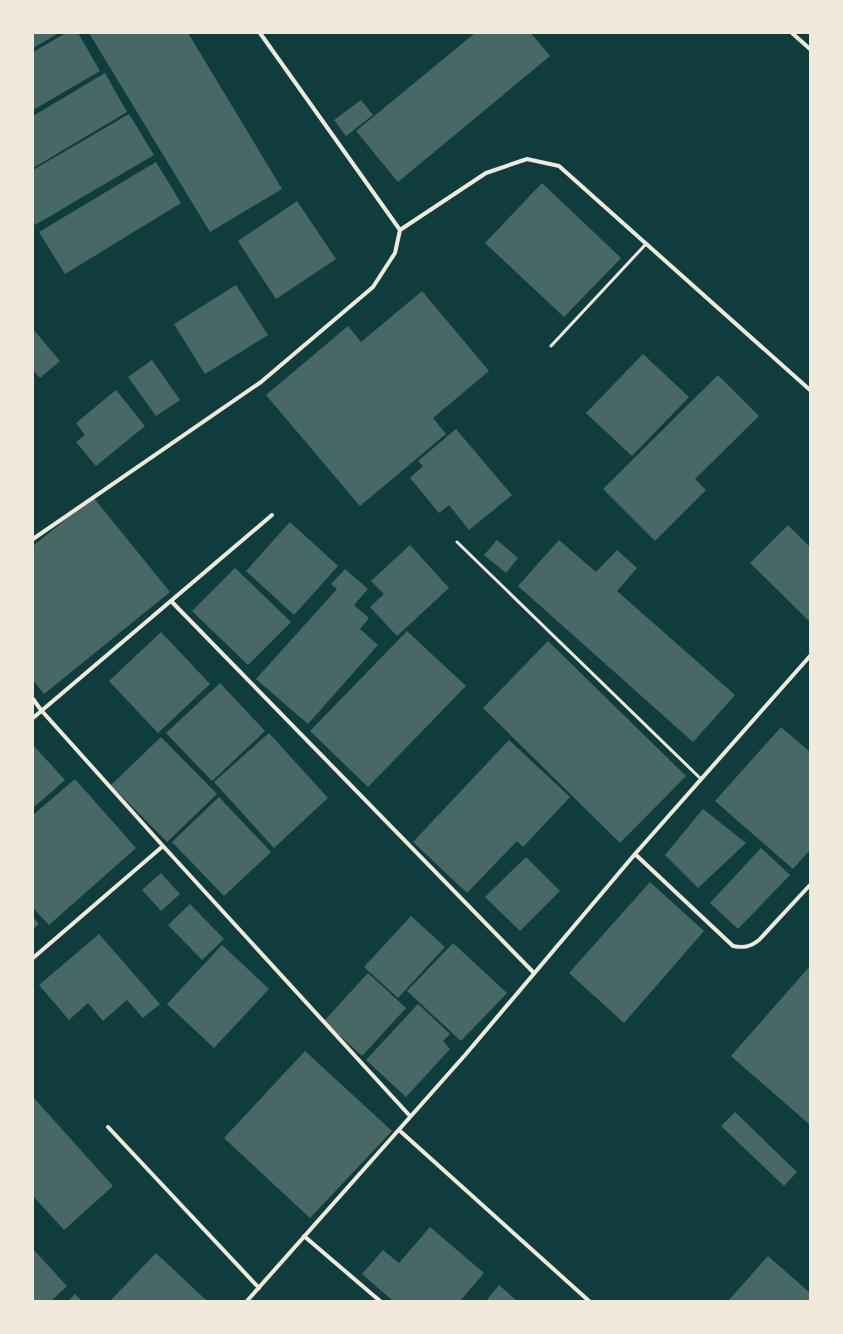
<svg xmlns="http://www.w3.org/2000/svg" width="843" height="1334" viewBox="0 0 843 1334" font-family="'Golos Text',sans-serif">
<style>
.building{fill:#486865}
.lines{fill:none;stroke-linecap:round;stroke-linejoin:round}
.service{stroke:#f1e9da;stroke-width:3}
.minor{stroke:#f1e9da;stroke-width:4}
</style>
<rect width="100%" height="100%" fill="#0f3d3e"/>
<!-- building -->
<path class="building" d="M33,33H59L33,48Z
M66,33H78L100,71L33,110V52Z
M89,33H188L282,189L210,232Z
M475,33H531L550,56L398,182L356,131Z
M105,73L127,112L33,168V116Z
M361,100L373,115L346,136L334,120Z
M129,114L154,155L35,225L33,220V170Z
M156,162L181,203L65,274L39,232Z
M542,183L621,258L564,317L485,243Z
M297,201L336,259L276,299L238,241Z
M236,285L268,335L205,374L174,324Z
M422,291L489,371L433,418L446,434L360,506L266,395L348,326L361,342Z
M33,329L60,361L40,378L33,370Z
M643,354L689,397L632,456L586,413Z
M152,360L180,400L156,416L128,377Z
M718,375L759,416L695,479L706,490L655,541L603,489Z
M116,390L145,426L96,466L76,442L85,435L76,423Z
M456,429L512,495L469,530L449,505L439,513L410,478L423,466L418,461Z
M93,497L170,592L44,694L33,680V546Z
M290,522L338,566L294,615L246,571Z
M788,525L810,547V622L750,563Z
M497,540L518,558L506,573L484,555Z
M559,540L596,572L617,550L637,568L617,591L735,695L693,742L518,586Z
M410,545L449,588L397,636L370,607L384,594L371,581Z
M235,568L291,622L248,665L192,611Z
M345,569L368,589L354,605L369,618L360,629L378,645L308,724L256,679L337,589L331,584Z
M407,631L466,686L368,787L310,731Z
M161,632L210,684L158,733L109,681Z
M548,641L686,776L620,843L483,708Z
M220,683L265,731L212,781L166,733Z
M781,727L810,752V850L793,869L715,801Z
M269,733L328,798L274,848L214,782Z
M161,737L217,794L167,842L111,785Z
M509,740L570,797L523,847L517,841L467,893L413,842Z
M33,745L65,780L33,808Z
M75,779L136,848L49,925L33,908V815Z
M219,797L271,852L224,896L172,842Z
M703,809L746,843L698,888L665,855Z
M761,848L790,875L738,929L710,903Z
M526,857L560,891L520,931L485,897Z
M161,873L180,894L161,911L142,890Z
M650,882L704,931L624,1023L569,973Z
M190,904L224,939L202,960L168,925Z
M411,916L445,947L398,998L364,967Z
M33,917L39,924L33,929Z
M99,934L160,1004L143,1018L127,1000L103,1021L88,1003L69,1020L39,985Z
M453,943L507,993L461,1041L407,991Z
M222,945L269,989L214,1048L167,1004Z
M810,966V1125L731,1056Z
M368,973L406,1008L362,1056L324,1021Z
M418,1004L450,1034L443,1041L450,1049L406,1097L366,1060Z
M305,1051L392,1131L310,1218L224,1138Z
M33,1097L113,1186L64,1230L33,1196Z
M735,1112L797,1172L784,1186L721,1126Z
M430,1227L484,1273L460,1301H393L362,1274L383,1250L399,1263Z
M33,1249L67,1286L51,1301H33Z
M156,1253L207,1301H110Z
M768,1256L810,1293V1301H728Z
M499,1285L517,1301H486Z
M75,1294L82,1301H68Z"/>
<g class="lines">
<!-- service -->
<path class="service" d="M551,346L645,245
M457,542L701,779"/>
<!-- minor -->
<path class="minor" d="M260,33L400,230
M792,33L810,49
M33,539L261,382L373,287L395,253L400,230L486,173L527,159L559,166L810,390
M171,601L534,973
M33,699L41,710L163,846L410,1116
M33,718L272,515
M635,854L733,946C744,948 750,947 759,940L810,885
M33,958L163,846
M108,1127L259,1288
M399,1130L589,1301
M304,1236L380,1301
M247,1301L466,1054L635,854L810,656"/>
</g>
<!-- border -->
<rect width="843" height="1334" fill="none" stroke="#f1e9da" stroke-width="68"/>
</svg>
